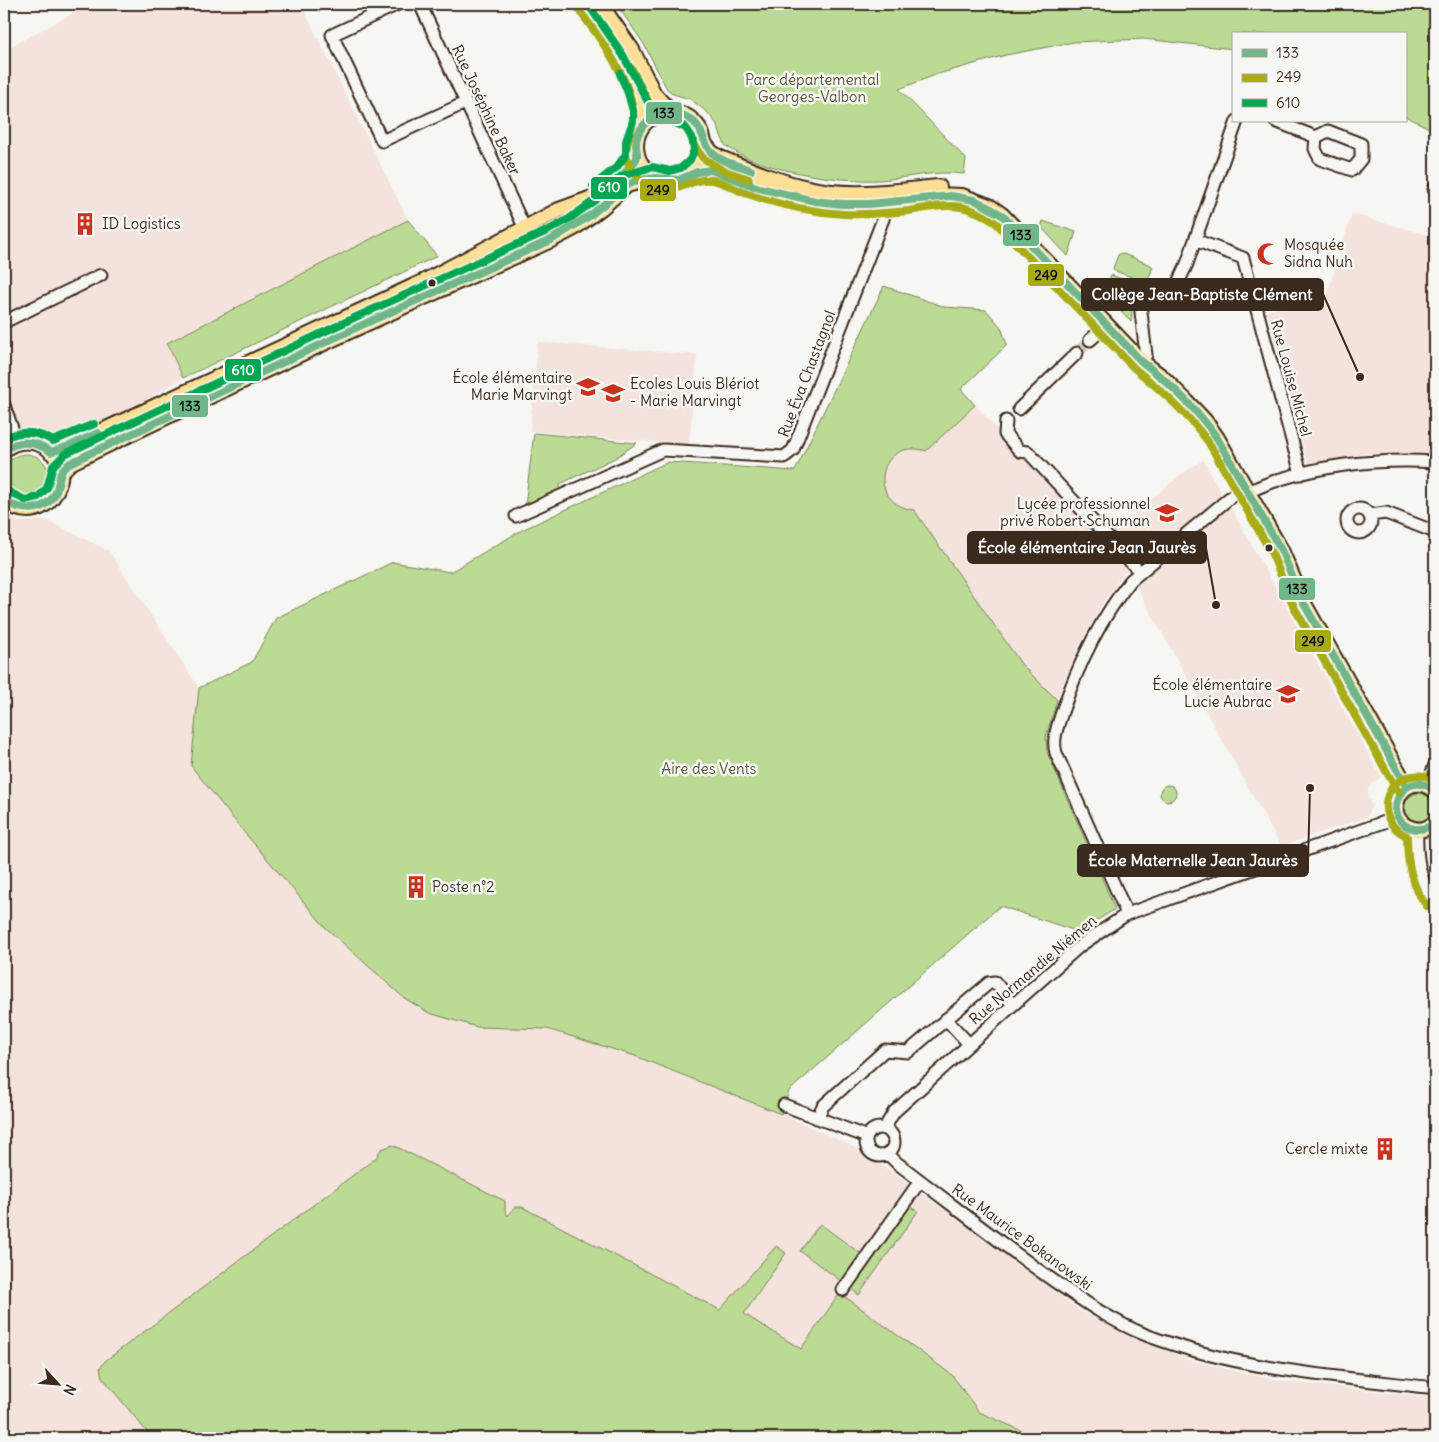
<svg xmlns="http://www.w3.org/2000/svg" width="1439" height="1442" viewBox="0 0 1439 1442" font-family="Delius,sans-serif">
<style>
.built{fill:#f4e2dc}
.green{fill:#bbdb94;stroke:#7b8259}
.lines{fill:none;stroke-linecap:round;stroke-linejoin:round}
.minor-tunnel{stroke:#d1cdc8;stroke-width:11;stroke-dasharray:11 5.5;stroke-linecap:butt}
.minor-casing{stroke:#3b2a1e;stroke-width:15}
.major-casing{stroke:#3b2a1e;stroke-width:18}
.minor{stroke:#f6f6f2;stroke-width:11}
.major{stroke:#fbdf96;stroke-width:14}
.bus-1-casing{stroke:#f6f6f2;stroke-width:11}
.bus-2-casing{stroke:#f6f6f2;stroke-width:11}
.bus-3-casing{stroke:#f6f6f2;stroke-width:11}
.bus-1{stroke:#71b689;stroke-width:8}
.bus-2{stroke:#a8ac12;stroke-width:8}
.bus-3{stroke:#00a651;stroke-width:8}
.bus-dot{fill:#3b2a1e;stroke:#f6f6f2;stroke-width:2}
.labels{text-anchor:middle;stroke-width:5;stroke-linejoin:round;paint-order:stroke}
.park-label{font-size:15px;fill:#5b563c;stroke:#f6f6f2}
.street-label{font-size:15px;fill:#3b2a1e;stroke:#f6f6f2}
.poi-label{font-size:15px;fill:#3b2a1e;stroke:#f6f6f2;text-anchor:start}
.leader{fill:none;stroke:#3b2a1e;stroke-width:2}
.callout-dot{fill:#3b2a1e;stroke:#f6f6f2;stroke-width:2}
.callout{fill:#3b2a1e;stroke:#3b2a1e;stroke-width:2}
.callout-label{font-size:16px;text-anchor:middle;font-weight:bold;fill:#fff}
.line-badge{stroke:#f6f6f2;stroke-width:2}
.badge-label{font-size:14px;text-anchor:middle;font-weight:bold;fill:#fff}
.pale-badge-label{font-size:14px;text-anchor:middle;font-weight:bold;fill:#111}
</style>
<rect width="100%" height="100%" fill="#f6f6f2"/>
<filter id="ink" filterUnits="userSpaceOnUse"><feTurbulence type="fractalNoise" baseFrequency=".02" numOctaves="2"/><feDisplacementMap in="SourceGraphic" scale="10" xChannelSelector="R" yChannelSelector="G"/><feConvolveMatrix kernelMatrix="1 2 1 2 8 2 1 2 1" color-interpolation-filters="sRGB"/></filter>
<g filter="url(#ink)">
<!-- built -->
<path class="built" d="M91,4H301L408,220L167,343L183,378L66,447L4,448V50Z
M1352,214L1435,237V453H1370L1308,464L1267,313L1269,310L1326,298Z
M538,342L697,355L689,445L530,431Z
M975,405L1127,569L1101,606L1079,647L1057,700L1022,665L914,510L904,508L892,501L886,494L883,484V474L889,460L899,451L907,448H918L926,451Z
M1203,460L1222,494L1141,564L1111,533L1180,475Z
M1230,506L1381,777L1372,783L1368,789V797L1372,805L1367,817L1281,846L1135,584Z
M4,513L19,522L46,520L109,551L199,688L191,766L244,832L326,928L404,998L429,1013L477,1027L547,1029L635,1056L781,1114L850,1145L900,1177L1079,1310L1141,1341L1190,1360L1247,1374L1291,1382L1435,1398V1438H4Z"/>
<!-- green -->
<path class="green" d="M616,4H1435V131L1405,116V34H1233V49L1144,39L1074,42L1006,55L938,74L899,89L966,159L964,174C936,170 908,178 880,180C837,182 759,171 725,145L716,123L707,112L690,99L673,94L667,89L644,44Z
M408,220L437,256L183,378L167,343Z
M1043,221L1076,232L1068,256L1041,227Z
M1121,253L1151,265L1153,267L1148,280L1145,282L1115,271L1113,268L1118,255Z
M1111,275L1145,287C1138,294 1132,300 1132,310C1131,315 1133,318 1131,322L1103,294Z
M884,286L945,307L986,310L1001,327L1007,345L961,389L975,405L926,451C879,436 864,503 914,510L1022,665L1057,700L1046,737L1047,752L1115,909L1079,932L1000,906L789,1091L781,1114L635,1056L547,1029L477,1027L429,1013L404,998L326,928L244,832L191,766L199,688L252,662L276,618L393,562L450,572L522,530L668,462L795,471Z
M534,433L637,443L615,458L560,484V491L525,506Z
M3 477a23 23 0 1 1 46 0a23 23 0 1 1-46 0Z
M1160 793a8 8 0 1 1 16 0a8 8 0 1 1-16 0Z
M1405 807a14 14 0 1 1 28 0a14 14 0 1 1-28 0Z
M393,1145L505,1201V1211L508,1216L515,1207H522L720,1310L776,1246L786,1253L744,1314L801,1349L840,1293L952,1375L979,1412L1038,1438H152L102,1377L100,1368L105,1361L376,1158L381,1149Z
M908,1205L918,1211L859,1295L851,1289C856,1269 876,1254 887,1238C895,1227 901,1216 908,1205Z
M820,1224L864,1256L844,1283L800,1251Z"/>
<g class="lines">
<!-- minor-tunnel -->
<path class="minor-tunnel" d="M1077,353L1090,340"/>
<defs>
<path id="minor" d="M398,4L332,35L382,141L465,103
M420,4L525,229
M1237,121L1195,240L1243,258L1301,474
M1275,121L1316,137
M1328,131L1361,144V159L1352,170L1320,159L1315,149L1316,137Z
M1434,189L1435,190
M4,322L101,275
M1090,340L1106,326
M1146,355L1141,312L1142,303L1151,293L1175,289L1187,264L1195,240
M4,405L17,443
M1019,409L1077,353
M1006,421L1005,434L1020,451L1028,452L1140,572
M1249,492C1259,486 1270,483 1281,479C1330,464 1384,459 1435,462
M1347 521a12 12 0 1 1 24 0a12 12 0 1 1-24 0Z
M1370,515L1386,513L1435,532
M516,516L663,450L784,457L793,450L883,219L887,203
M1427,785L1435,765
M1417,830C1416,853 1418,882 1435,900
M1127,914L1056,753C1052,739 1058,726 1062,712C1078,665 1100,619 1131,580L1245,485
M946,1019L969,1044
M784,1105L867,1137
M817,1118L823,1106L885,1050L908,1052L989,983L995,982L1013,1005
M866 1142a14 14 0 1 1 28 0a14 14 0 1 1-28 0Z
M884,1129L894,1112L1013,1005L1081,945L1127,914L1398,817
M888,1154L897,1163C949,1202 1001,1244 1054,1281C1083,1301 1113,1322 1146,1335C1238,1370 1338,1377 1435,1388
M843,1290L920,1181"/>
<path id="major" d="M587,4C610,37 647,83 642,126
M600,4L632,50L654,94L662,103L674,112
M636 146a34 34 0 1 1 68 0a34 34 0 1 1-68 0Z
M704,143L711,152L720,158C749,169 778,182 808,188C851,198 895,191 939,187
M693,172L714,171L779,193L825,202L867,204L896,202L937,195L962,196L989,206L1002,215L1141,361L1162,377L1186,401L1205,421L1217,438L1281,550L1303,602L1407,787
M4,450C13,442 25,440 37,443C85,458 51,536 4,501
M51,452L72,445L425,281L559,210L592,198L602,192L624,174L637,157
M61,472L70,463C229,386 390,312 551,240L574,228L601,208L627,185L654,177
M1435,791C1404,764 1376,820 1414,829C1422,831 1430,828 1435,822"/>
</defs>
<!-- minor casing -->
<use href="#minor" class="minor-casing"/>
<!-- major casing -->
<use href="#major" class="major-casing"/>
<!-- minor -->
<use href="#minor" class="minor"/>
<!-- major -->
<use href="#major" class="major"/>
<defs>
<path id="bus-1" d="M599,194C608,187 635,167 637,157C638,154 636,148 636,145C636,131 647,118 660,114C675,110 693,116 700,130C704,138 706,147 712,153C723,163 738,165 751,170
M4,450C20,439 36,441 51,452L72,445L98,433
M4,501C22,511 43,514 55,494C59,487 58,478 62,471C63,468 68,465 70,463L362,325L551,240L591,215L627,185L639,180L656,178L679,180L697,172L711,170L759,188L815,201L842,204H869L951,196L975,200L1002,215L1141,361C1170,383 1196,408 1217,438L1281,550L1303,602L1407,787
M1432,788C1429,787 1424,784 1421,784C1404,781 1391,802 1398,817C1405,831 1424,833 1435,822"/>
<path id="bus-2" d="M579,10C599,37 628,75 633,109C637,135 612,151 638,177C669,208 685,176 712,180C725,182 736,190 748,194C779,205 811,212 844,214C866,215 887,213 909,211C926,208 944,204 961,207C974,209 985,216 996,223L1134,368C1162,391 1188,414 1209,443L1272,554L1294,607L1398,792
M632,69L649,103L661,115L687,129L697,150L703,158L722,170L749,179
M1427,906C1411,886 1407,862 1407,836C1367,818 1388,761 1435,779"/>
<path id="bus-3" d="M593,186L617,167L626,154V141L633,121V111L628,93L620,74
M4,438C21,430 37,431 53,441L94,424
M9,492L25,500L38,497L47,488L53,466L65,454L358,316L547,231L569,219L595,200L622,176L652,167L670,171L681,168L690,160L694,150L692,137L685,127L669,120L650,106L623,55L592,10"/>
</defs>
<!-- bus-1 casing -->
<use href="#bus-1" class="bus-1-casing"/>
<!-- bus-2 casing -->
<use href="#bus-2" class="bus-2-casing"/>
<!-- bus-3 casing -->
<use href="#bus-3" class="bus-3-casing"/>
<!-- bus-1 -->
<use href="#bus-1" class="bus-1"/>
<!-- bus-2 -->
<use href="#bus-2" class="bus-2"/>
<!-- bus-3 -->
<use href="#bus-3" class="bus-3"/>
</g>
</g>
<!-- icons -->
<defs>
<symbol id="building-bare" viewBox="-9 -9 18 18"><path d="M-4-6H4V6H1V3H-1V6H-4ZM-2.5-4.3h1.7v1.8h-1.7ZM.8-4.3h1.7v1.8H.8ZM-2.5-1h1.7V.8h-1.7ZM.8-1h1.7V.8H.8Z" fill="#c8321e" stroke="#f6f6f2" stroke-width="2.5" paint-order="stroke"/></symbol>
<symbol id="mosque-bare" viewBox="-9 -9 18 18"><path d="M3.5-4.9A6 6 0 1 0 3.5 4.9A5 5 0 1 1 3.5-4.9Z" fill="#c8321e" stroke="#f6f6f2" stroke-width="2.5" paint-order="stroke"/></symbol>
<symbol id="school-bare" viewBox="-9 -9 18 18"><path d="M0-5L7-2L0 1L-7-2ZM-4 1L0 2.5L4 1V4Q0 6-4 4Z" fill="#c8321e" stroke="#f6f6f2" stroke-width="2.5" paint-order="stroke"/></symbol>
</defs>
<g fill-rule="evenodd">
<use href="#building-bare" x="69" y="208" width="32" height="32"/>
<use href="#mosque-bare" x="1252" y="238" width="32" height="32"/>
<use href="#school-bare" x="572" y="371" width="32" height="32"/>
<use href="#school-bare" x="597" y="377" width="32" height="32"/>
<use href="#school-bare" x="1151" y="497" width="32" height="32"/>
<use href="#school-bare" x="1272" y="678" width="32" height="32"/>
<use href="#building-bare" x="400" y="871" width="32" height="32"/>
<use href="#building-bare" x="1369" y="1133" width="32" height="32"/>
</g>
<!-- markers -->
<g class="bus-dot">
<circle cx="432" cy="283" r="4.5"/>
<circle cx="1269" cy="548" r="4.5"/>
</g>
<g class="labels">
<!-- park labels -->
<g class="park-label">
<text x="812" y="85">Parc départemental<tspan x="812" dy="17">Georges-Valbon</tspan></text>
<text x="709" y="774">Aire des Vents</text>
</g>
<!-- street labels -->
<g class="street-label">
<text transform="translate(486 110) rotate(65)" y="5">Rue Joséphine Baker</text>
<text transform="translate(807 374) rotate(-69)" y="5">Rue Éva Chastagnol</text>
<text transform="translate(1291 378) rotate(75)" y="5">Rue Louise Michel</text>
<text transform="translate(1033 970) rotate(-40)" y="5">Rue Normandie Niémen</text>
<text transform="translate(1022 1237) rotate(36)" y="5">Rue Maurice Bokanowski</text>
</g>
<!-- poi labels -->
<g class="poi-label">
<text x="102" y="229">ID Logistics</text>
<text x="1284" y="250">Mosquée<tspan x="1284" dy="17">Sidna Nuh</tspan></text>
<text x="572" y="383" text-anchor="end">École élémentaire<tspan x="572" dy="17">Marie Marvingt</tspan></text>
<text x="630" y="389">Ecoles Louis Blériot<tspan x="630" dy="17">- Marie Marvingt</tspan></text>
<text x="1150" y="509" text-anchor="end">Lycée professionnel<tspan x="1150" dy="17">privé Robert Schuman</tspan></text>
<text x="1272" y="690" text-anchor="end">École élémentaire<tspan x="1272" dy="17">Lucie Aubrac</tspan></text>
<text x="432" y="892">Poste n°2</text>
<text x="1368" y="1154" text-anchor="end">Cercle mixte</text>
</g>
</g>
<!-- callouts -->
<path class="leader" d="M1360 377L1323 294M1216 605L1206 548M1310 788L1308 861"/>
<g class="callout-dot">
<circle cx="1360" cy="377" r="5"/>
<circle cx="1216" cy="605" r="5"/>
<circle cx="1310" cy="788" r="5"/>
</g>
<g class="callout">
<rect x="1082" y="279" width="241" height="31" rx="5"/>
<rect x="968" y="532" width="238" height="31" rx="5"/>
<rect x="1078" y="845" width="230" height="31" rx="5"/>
</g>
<g class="callout-label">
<text x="1202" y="300">Collège Jean-Baptiste Clément</text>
<text x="1087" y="553">École élémentaire Jean Jaurès</text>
<text x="1193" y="866">École Maternelle Jean Jaurès</text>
</g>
<g class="line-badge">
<rect x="645" y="101" width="38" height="24" rx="5" fill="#71b689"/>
<rect x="590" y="176" width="38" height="24" rx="5" fill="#00a651"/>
<rect x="639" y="178" width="38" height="24" rx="5" fill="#a8ac12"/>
<rect x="1002" y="223" width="38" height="24" rx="5" fill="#71b689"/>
<rect x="1027" y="263" width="38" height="24" rx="5" fill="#a8ac12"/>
<rect x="224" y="358" width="38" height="24" rx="5" fill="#00a651"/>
<rect x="171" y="394" width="38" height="24" rx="5" fill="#71b689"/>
<rect x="1278" y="577" width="38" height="24" rx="5" fill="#71b689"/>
<rect x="1294" y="629" width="38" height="24" rx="5" fill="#a8ac12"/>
</g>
<g class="badge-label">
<text x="609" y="192">610</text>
<text x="243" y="375">610</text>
</g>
<g class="pale-badge-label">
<text x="664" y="118">133</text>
<text x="658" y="195">249</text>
<text x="1021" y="240">133</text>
<text x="1046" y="280">249</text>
<text x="190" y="411">133</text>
<text x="1297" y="594">133</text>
<text x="1313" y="646">249</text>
</g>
<!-- margin -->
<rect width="1439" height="1442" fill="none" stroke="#f6f6f2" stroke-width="20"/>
<rect x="10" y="10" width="1419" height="1422" fill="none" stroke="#3b2a1e" stroke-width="2" filter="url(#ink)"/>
<!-- legend -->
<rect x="1232" y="32" width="175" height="90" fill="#f6f6f2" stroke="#aba49d"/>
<rect x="1242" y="49" width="25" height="8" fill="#71b689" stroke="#aba49d"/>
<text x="1276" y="58" font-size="15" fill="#3b2a1e">133</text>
<rect x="1242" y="74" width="25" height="8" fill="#a8ac12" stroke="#aba49d"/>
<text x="1276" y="82" font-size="15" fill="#3b2a1e">249</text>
<rect x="1242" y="99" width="25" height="8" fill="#00a651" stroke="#aba49d"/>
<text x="1276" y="108" font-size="15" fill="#3b2a1e">610</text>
<!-- north arrow -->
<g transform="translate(58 1384) rotate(116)" stroke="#f6f6f2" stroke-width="4" paint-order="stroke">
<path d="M0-4L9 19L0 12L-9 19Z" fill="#3b2a1e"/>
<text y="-8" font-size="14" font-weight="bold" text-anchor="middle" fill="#3b2a1e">N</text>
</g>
</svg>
